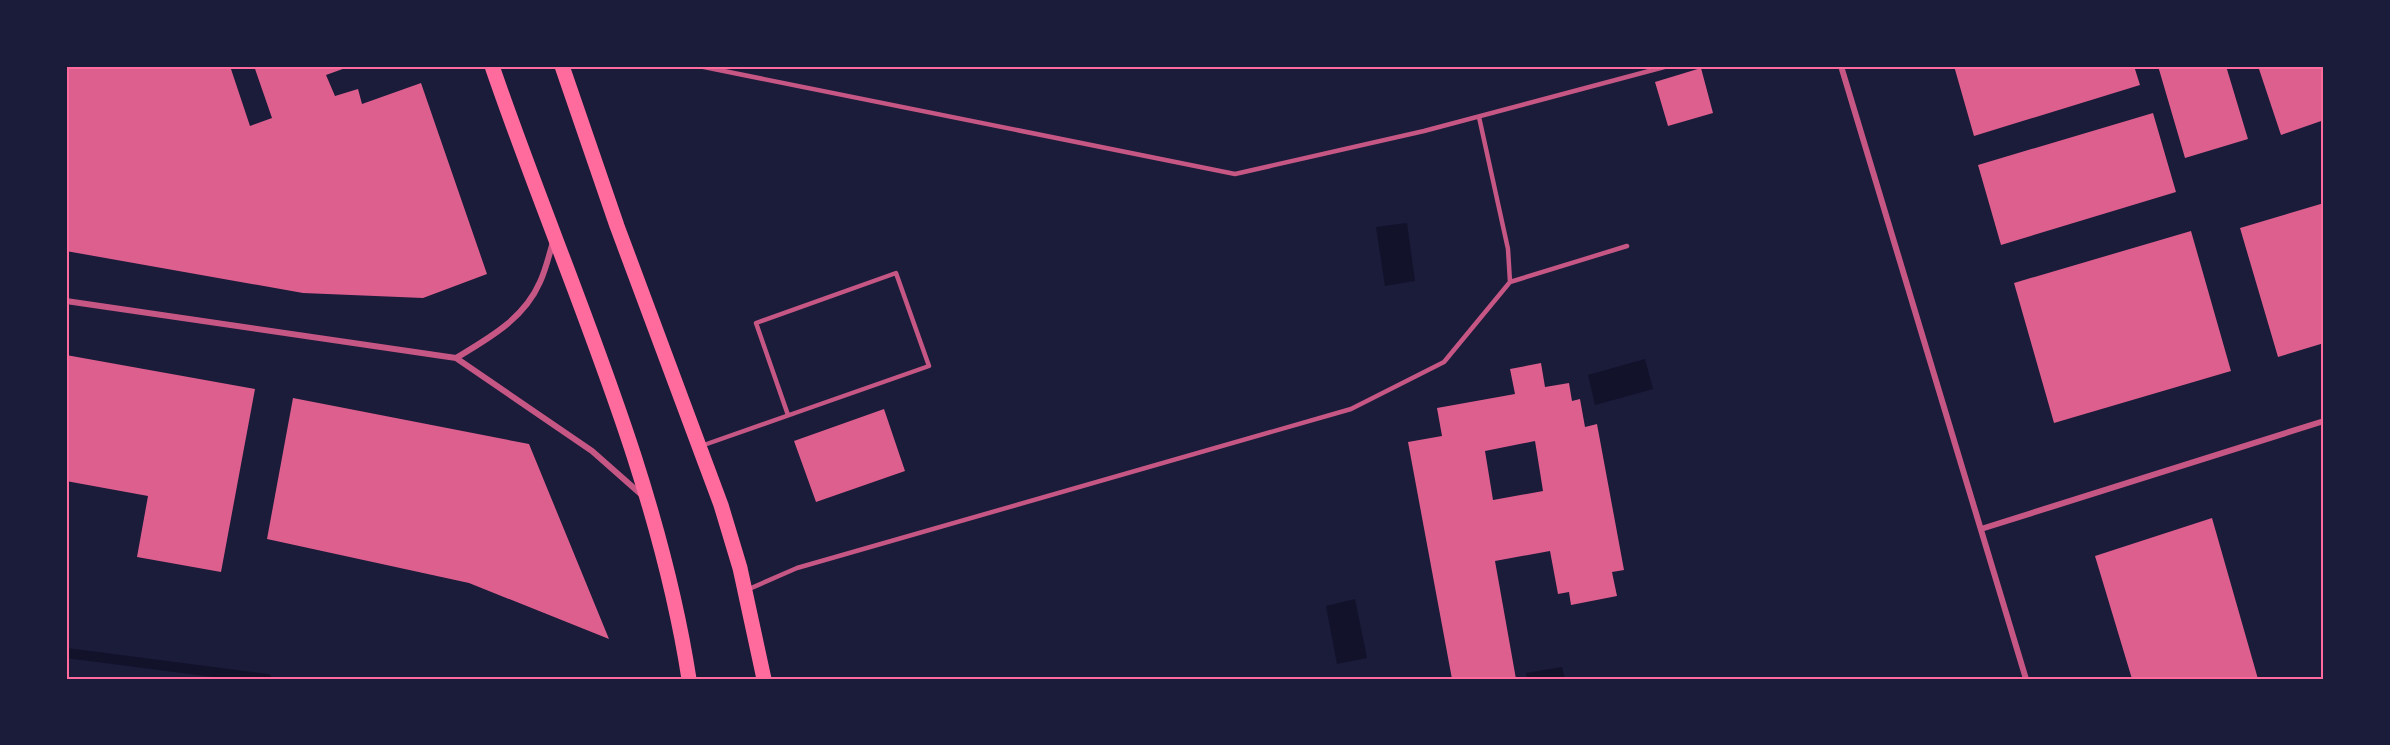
<svg xmlns="http://www.w3.org/2000/svg" width="2390" height="745" viewBox="0 0 2390 745" font-family="'Titillium Web',sans-serif">
<style>
.water{fill:#12122b}
.lines{fill:none;stroke-linecap:round;stroke-linejoin:round}
.stream{stroke:#12122b;stroke-width:10}
.building{fill:#dd5f8e;fill-rule:evenodd}
.service{stroke:#c65784;stroke-width:4.5}
.minor{stroke:#c65784;stroke-width:6}
.primary{stroke:#ff6b9d;stroke-width:15}
.neatline{fill:none;stroke:#ff6b9d;stroke-width:2}
</style>
<rect width="100%" height="100%" fill="#1b1b3a"/>
<!-- water -->
<path class="water" d="M1407,223L1415,281L1385,286L1376,227Z
M1645,359L1653,389L1595,405L1588,375Z
M1355,599L1367,658L1337,664L1326,606Z
M1562,667L1565,679H1527L1526,673Z"/>
<g class="lines">
<!-- stream -->
<path class="stream" d="M66,653L267,679"/>
</g>
<!-- building -->
<path class="building" d="M66,66H230L250,126L272,118L254,66H351L326,75L335,96L358,89L362,104L421,83L487,274L423,298L303,293L66,251Z
M1954,66H2134L2140,85L1974,136Z
M2158,66H2226L2248,139L2185,158Z
M2258,66H2324V120L2281,135Z
M1701,68L1713,113L1668,126L1655,82Z
M2153,113L2176,192L2001,245L1978,165Z
M2324,203V343L2278,357L2240,228Z
M2191,231L2231,371L2054,423L2014,283Z
M66,355L255,389L221,572L137,557L148,496L66,481Z
M1541,363L1545,387L1569,383L1572,401L1580,399L1585,427L1597,424L1624,570L1612,572L1617,596L1571,605L1569,592L1558,594L1550,551L1495,561L1516,679H1452L1408,442L1442,436L1437,408L1515,394L1510,369ZM1535,441L1543,491L1493,500L1485,451Z
M293,398L529,444L609,639L469,583L267,539Z
M884,409L905,471L816,502L794,441Z
M2212,518L2258,679H2132L2095,556Z"/>
<g class="lines">
<!-- service -->
<path class="service" d="M699,66L1235,174L1424,131L1668,66
M1510,282L1627,246
M701,446C777,419 853,393 929,366L896,273L756,323L788,415
M749,589L797,568L1351,409L1444,362L1510,282L1508,249L1479,117"/>
<!-- minor -->
<path class="minor" d="M1841,66L2026,679
M66,301L456,358L592,451L643,496
M456,358C489,338 524,319 540,282C546,269 549,255 553,242
M1981,529L2324,421"/>
<!-- primary -->
<path class="primary" d="M492,66C561,268 656,466 689,679
M562,66L617,226L721,505L740,568L764,679"/>
</g>
<!-- border -->
<rect width="2390" height="745" fill="none" stroke="#1b1b3a" stroke-width="135"/>
<rect x="68" y="68" width="2254" height="610" class="neatline"/>
</svg>
